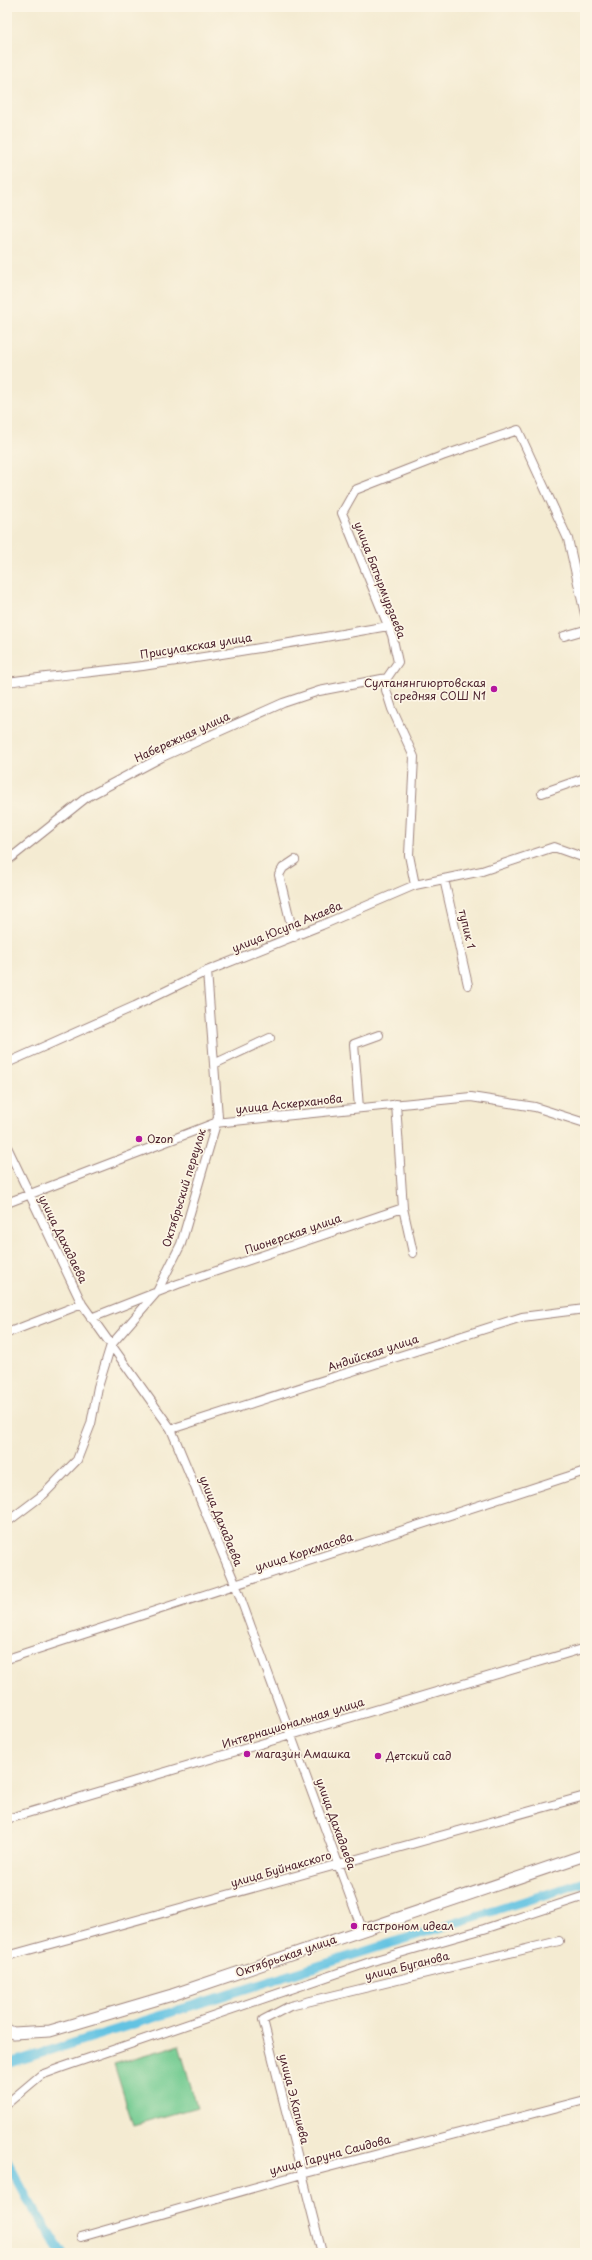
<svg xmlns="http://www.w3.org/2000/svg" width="592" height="2260" viewBox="0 0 592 2260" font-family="'Playpen Sans',sans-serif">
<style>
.green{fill:#72cb91;stroke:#5e755e}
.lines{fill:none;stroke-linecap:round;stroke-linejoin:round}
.canal{stroke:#64c3e2;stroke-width:9}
.street-casing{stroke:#9f857e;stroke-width:10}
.secondary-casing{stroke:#9f857e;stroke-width:13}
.street{stroke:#fff;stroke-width:8}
.secondary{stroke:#fff;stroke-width:11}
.poi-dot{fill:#b5179e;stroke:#fcf5e5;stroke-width:1.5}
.labels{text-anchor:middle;stroke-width:3.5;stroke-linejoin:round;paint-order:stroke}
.street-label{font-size:11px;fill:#4a1f2b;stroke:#fcf5e5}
.poi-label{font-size:11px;fill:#4a1f2b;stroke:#fcf5e5;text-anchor:start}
</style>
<rect width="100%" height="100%" fill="#fcf5e5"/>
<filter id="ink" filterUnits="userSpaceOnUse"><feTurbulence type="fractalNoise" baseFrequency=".025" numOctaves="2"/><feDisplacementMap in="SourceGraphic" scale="8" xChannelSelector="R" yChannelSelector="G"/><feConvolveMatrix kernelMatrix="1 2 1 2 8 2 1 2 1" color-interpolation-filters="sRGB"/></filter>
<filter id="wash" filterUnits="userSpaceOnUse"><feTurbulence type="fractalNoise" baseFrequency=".012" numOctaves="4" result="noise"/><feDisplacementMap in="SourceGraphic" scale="16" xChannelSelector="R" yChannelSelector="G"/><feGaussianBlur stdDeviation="0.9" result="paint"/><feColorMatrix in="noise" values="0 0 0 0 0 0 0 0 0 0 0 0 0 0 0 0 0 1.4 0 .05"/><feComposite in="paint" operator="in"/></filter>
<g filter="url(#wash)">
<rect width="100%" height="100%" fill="#f4ebd2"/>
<!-- green -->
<path class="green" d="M179,2045L197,2107L133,2125L114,2064Z"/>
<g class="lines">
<!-- canal -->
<path class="canal" d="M7,2064L585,1882
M7,2161L28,2200L62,2253"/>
</g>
</g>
<g filter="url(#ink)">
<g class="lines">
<defs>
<path id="street" d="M564,636L585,630
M7,682C54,675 101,672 149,665C229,654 309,640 388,626
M542,793L585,778
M7,861L87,797L162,757L283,703L319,691L387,678
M444,879L468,985
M415,885L409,855L414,757L392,709L386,690L387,678L398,662L392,635L342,513L355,490L442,456L518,430L568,539L585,614
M294,937L279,875L283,868L295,860
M7,1063L135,1006L207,971L322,925L415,885L482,871L554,847L585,858
M214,1064L270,1038
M359,1108L354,1044L379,1035
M7,1147L82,1304L171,1429L236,1586L362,1929
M7,1203L215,1123L471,1097L535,1107L585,1123
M403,1208L413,1253
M91,1318L178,1284L403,1208L396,1104
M7,1333L82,1304
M171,1429L522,1317L585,1309
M7,1522L44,1494L77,1460L91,1424L98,1387L111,1345L157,1292L181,1244L218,1117L207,971
M7,1659L585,1471
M7,1819L585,1648
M7,1956L585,1796
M9,2102L41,2075L63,2067L379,1959L484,1929L585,1896
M81,2237L302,2174L585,2100
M322,2253L263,2020L290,2006L559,1941"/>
<path id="secondary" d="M7,2030L13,2033L50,2031L172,1995L585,1855"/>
</defs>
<!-- street casing -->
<use href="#street" class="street-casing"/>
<!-- secondary casing -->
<use href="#secondary" class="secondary-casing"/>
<!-- street -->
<use href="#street" class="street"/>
<!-- secondary -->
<use href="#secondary" class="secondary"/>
</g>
</g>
<!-- markers -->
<g class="poi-dot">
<circle cx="494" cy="689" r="4"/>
<circle cx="139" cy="1139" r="4"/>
<circle cx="247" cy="1754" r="4"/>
<circle cx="378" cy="1756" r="4"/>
<circle cx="354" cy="1926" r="4"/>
</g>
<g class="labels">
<!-- street labels -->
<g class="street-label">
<text transform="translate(380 580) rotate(69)" y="4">улица Батырмурзаева</text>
<text transform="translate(196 646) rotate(-9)" y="4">Присулакская улица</text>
<text transform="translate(182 737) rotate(-25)" y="4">Набережная улица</text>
<text transform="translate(287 927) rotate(-22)" y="4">улица Юсупа Акаева</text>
<text transform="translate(467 929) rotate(77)" y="4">тупик 1</text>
<text transform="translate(289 1104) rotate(-6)" y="4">улица Аскерханова</text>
<text transform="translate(184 1188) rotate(-73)" y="4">Октябрьский переулок</text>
<text transform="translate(293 1234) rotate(-19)" y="4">Пионерская улица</text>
<text transform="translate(63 1239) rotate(64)" y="4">улица Дахадаева</text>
<text transform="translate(373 1353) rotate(-18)" y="4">Андийская улица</text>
<text transform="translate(221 1521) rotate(68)" y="4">улица Дахадаева</text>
<text transform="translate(304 1552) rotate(-18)" y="4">улица Коркмасова</text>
<text transform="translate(293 1723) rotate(-17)" y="4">Интернациональная улица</text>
<text transform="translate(336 1824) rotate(70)" y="4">улица Дахадаева</text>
<text transform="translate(281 1869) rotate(-16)" y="4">улица Буйнакского</text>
<text transform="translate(286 1956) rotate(-19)" y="4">Октябрьская улица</text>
<text transform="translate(407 1966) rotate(-14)" y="4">улица Буганова</text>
<text transform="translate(294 2099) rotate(76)" y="4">улица Э.Капиева</text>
<text transform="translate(330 2155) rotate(-15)" y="4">улица Гаруна Саидова</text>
</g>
<!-- poi labels -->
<g class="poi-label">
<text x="486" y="687" text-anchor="end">Султанянгиюртовская<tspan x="486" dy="13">средняя СОШ N1</tspan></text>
<text x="147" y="1143">Ozon</text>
<text x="255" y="1758">магазин Амашка</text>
<text x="386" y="1760">Детский сад</text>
<text x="362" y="1930">гастроном идеал</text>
</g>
</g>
<!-- margin -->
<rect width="592" height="2260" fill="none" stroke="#fcf5e5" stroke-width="24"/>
</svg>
